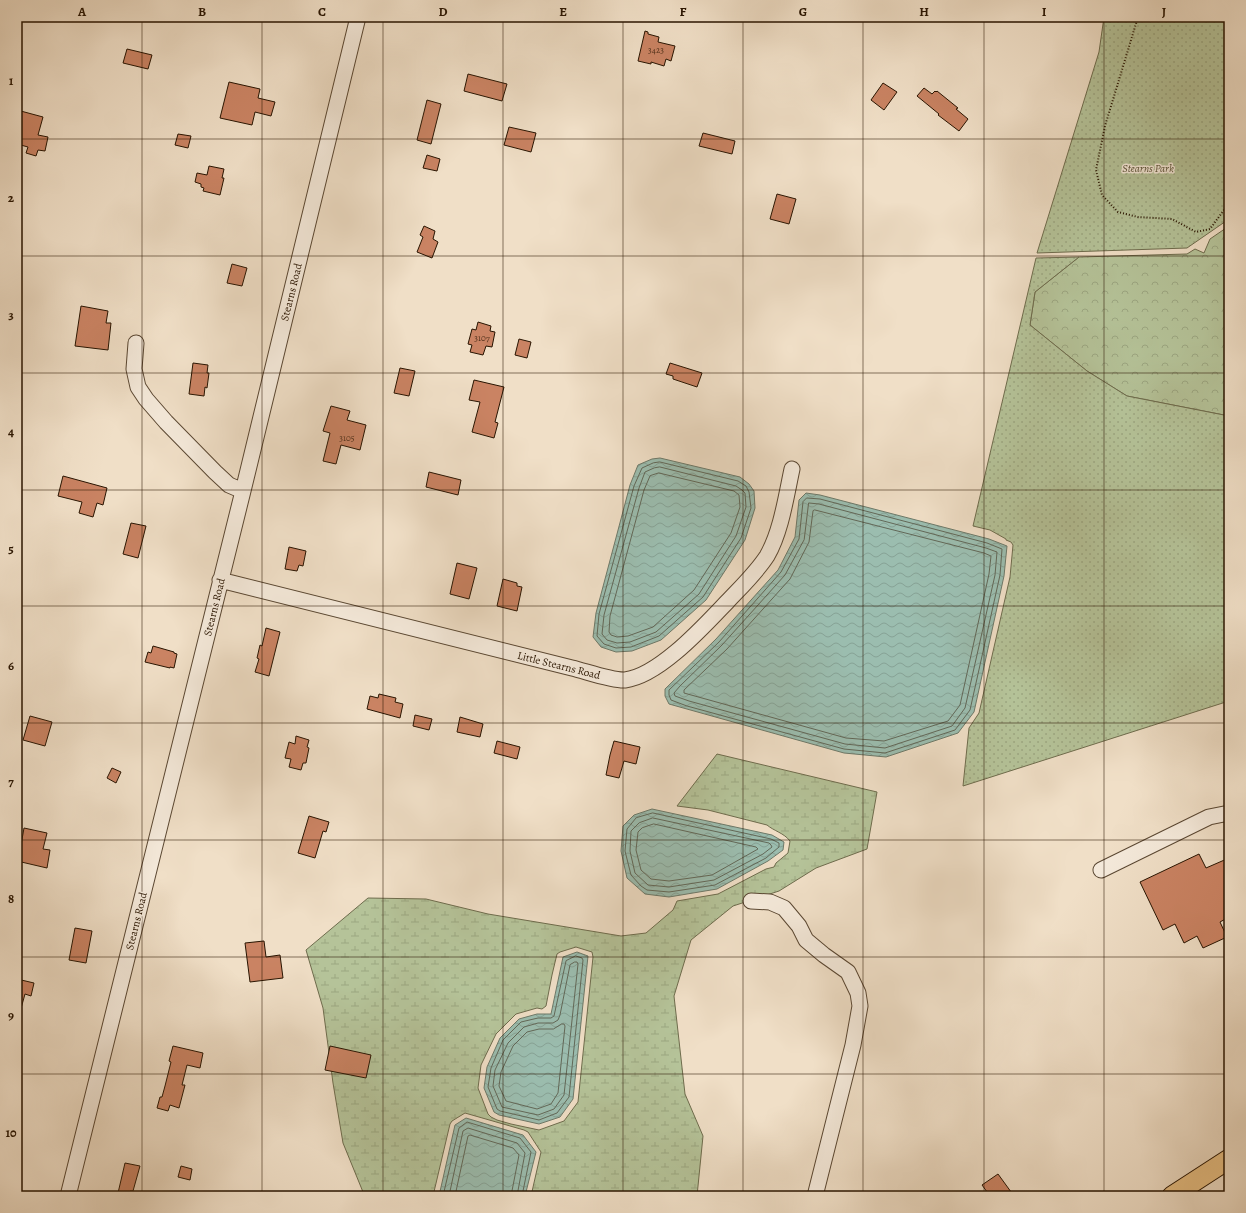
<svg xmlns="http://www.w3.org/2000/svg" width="1246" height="1213" viewBox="0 0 1246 1213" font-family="Alegreya,serif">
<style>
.forest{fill:url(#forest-crowns);stroke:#6e6c4d}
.wetland{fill:url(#wetland-marsh);stroke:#6e6c4d;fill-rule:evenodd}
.park{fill:url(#park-dots);stroke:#6e6c4d}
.water{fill:url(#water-waves);stroke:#6d7969}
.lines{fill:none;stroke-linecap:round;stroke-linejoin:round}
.shore{stroke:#626858;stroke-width:1}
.building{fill:#ca8363;stroke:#281401}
.minor-casing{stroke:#5a4732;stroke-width:17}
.major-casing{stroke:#281401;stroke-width:21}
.path{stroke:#281401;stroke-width:2;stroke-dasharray:1 2;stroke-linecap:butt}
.minor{stroke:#f5eadb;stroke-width:15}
.major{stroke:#e8c084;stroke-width:19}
.grid{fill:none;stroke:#281401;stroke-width:1;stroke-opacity:0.55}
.labels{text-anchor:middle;stroke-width:3;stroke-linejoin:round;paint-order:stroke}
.number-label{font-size:9px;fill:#50301a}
.park-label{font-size:11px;font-style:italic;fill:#595136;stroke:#f5eadb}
.street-label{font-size:11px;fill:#281401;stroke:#f5eadb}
.neatline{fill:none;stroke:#281401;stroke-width:1.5}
.grid-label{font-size:13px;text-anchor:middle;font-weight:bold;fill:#281401}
</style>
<defs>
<pattern id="forest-crowns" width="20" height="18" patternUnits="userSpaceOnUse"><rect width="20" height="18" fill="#b5c399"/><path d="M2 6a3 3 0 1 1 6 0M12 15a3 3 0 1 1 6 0" fill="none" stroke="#9ca782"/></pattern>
<pattern id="wetland-marsh" width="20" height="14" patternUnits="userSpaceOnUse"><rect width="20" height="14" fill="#b5c399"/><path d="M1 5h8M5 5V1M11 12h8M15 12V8" fill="none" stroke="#9ca782"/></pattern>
<pattern id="park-dots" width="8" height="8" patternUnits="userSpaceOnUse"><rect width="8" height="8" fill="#b5c399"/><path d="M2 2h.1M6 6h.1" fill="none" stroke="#9ca782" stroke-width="1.8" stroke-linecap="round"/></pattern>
<pattern id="water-waves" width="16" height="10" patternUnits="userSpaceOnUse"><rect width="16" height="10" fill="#9bbdaf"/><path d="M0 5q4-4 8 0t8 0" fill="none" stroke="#86a295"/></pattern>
</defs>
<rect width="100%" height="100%" fill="#f0dfc7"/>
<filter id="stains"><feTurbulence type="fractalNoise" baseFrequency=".005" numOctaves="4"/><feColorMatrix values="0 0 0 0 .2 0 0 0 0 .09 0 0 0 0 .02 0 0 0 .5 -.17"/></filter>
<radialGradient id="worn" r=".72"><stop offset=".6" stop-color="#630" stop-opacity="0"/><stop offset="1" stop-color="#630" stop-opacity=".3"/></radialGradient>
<!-- forest -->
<path class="forest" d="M1229,226V356L1224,365L1229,369V416L1127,396L1087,371L1030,325L1035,292L1079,257L1187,254L1195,249L1204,253L1210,239Z"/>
<!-- wetland -->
<path class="wetland" d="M717,754L877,792L867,849L816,868L779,891L733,906L691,940L674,996L685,1094L703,1136L697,1196H531L541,1152L528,1132L524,1130L465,1113L452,1121L450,1124L433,1196H363V1192L343,1143L333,1083L323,1008L306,950L368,898L426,899L488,914L621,936L646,933L673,910L677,901L718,894L766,869L774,867L776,863L788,853L790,841C784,833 774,831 767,825L708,810L677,806ZM576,947L592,952L593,957L578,1102L564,1121L539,1130L511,1124L497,1120L491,1117L488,1114L478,1088L481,1065L496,1034L516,1014L537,1008L542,1009L546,1006L552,975L557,954L560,952Z"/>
<!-- park -->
<path class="park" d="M1104,17H1229V219L1187,248L1037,253L1099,52Z
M1079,257L1035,292L1030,325L1087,371L1127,396L1229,416V701L963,786L969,728L979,713L1010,577L1013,545L1011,542L1006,540V539L990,530L973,526L1036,258Z"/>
<!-- water -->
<path class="water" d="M660,458L740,477L749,484L754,491L755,508L745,540L706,600L661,640L632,651L616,652L601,647L593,637L596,613L630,485L638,465L652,459Z
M806,493L820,495L989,539L1007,546L1004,576L974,712L958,733L886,757L844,753L669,704L665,696V689L716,639L778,570L795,537L799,500Z
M652,809L772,835L784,842L783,850L768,861L717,889L669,897L645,894L627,878L621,851L623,826L634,815Z
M577,952L588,956L573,1099L560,1117L539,1124L499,1115L494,1112L484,1088L487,1067L500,1038L519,1019L537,1014H551L563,957Z
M466,1118L523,1135L536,1152L525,1196H439L455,1125Z"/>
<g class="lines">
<!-- shore -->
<path class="shore" d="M660,462L738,481L746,486L749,492L751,508L741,538L703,597L659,636L631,647L616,648L604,644L597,636L599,614L634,486L642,468L653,463Z
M660,467L736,486L742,490L745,493L746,507L736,536L699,594L656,632L630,642L617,643L607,640L602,634L604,615L639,488L645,472L654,468Z
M659,473L734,491L739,495L740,507L731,533L694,590L653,627L628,636L617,637L611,635L609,632L610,616L644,490L650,476Z
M807,498L820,499L987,543L1002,549L1000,575L970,710L955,730L885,753L844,749L687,706L671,700L669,695V690L719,642L781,572L799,539L803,502Z
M809,503L819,504L986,548L997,552L995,575L965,708L952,726L885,748L845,744L689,701L675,696L674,693L680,686L722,645L785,575L804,540Z
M815,510L984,553L991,556L989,574L960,705L948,721L884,741L846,738L684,693V690L727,649L790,579L809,542L813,511Z
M653,813L771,839L779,843V847L766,858L715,885L669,892L647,890L641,886L631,875L625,851L627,829L636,818Z
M653,818L769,843L771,845L772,847L763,854L714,880L669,887L648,885L635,873L630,851L631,831L639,823Z
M654,824L756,847L758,849L712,875L669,881L651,879L641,870L636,850L638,832L642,828Z
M576,956L582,958L583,960L569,1097L557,1113L539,1120L500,1111L497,1109L488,1087L491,1068L503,1040L521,1022L538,1018H551L554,1016L566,961Z
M575,962H577L578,964L564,1095L554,1109L538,1115L502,1107L493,1086L495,1070L508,1043L524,1027L538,1023H553L558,1020L560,1015L570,965Z
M562,1024H564L565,1026L558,1093L551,1104L537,1109L506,1101L499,1086L501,1072L513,1046L527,1032L539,1029H553Z
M443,1196L459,1128L467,1122L520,1138L531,1152L522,1196
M449,1196L463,1131L468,1128L517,1143L525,1153L517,1196
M455,1196L468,1136L470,1135L513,1148L519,1155L511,1196"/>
</g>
<!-- building -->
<path class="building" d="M645,31L648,32V34L659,37L658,42L675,46L671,61L666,59L664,66L651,62V64L638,61Z
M127,49L152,55L148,69L123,63Z
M468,74L507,84L502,101L464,91Z
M229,82L260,89L258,98L275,102L271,116L255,112L252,125L220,118Z
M883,83L897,92L884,110L871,100Z
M924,88L932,94L935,91L936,92L937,91L958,108L956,109L968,119L959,131L938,115L939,114L917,96Z
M427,100L441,104L431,144L417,140Z
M17,110L43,117L38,135L48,137L45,151L38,150L36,156L26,153L28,147L17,144Z
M509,127L536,133L531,152L504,145Z
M703,133L735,141L732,154L699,146Z
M178,134L191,136L188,148L175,145Z
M427,155L440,159L437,171L423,168Z
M209,166L224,169L222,178H224L220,195L203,191L204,188L201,187V184L195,182L197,173L207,175Z
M777,194L796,199L789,224L770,219Z
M424,226L435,231L433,239L438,242L432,258L417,252L423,237L420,235Z
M232,264L247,268L242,286L227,283Z
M81,306L108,311L106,323H111L108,350L75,346Z
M478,322L491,326L490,331L495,332L492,347L486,346L483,355L470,352L472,345L468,344L472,329L476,330Z
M519,339L531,342L527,358L515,355Z
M193,363L208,365L207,373H209L207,388L205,387L204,396L189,394Z
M670,363L702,373L697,387L673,379V376L666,374Z
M400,368L415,371L409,396L394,393Z
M474,380L504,387L495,422L498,423L494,438L472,432L480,402L469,400Z
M331,406L350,411L347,420L366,425L360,450L341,445L336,464L323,461L330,433L323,431Z
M429,472L461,480L458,495L426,487Z
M63,476L107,488L103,505L97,503L93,517L79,513L82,502L58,496Z
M131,523L146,526L138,558L123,554Z
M289,547L306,551L303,566L299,565L297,571L285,569Z
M457,563L477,568L469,599L450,594Z
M503,579L517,583V586L522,587L517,611L497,606Z
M266,628L280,632L269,676L255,672L259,659L257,658L260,645L262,646Z
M153,646L174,652V653L177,654L174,668L170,667V668L145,662L148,652L151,653Z
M379,694L396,698L395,702L403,704L400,718L367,709L370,696L378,698Z
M415,715L432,719L429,730L413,726Z
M30,716L52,722L45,746L23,740Z
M460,717L483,724L480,737L457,732Z
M296,736L309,740L307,747L309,748L306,763H303L301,770L289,767L291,759L285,758L289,742L295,744Z
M497,741L520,747L517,759L494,753Z
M614,741L640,747L636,764L624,761L619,778L606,775L610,755Z
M112,768L121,772L116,783L107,778Z
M309,816L329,822L326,832L323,831L315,858L298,853Z
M24,828L47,833L43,849L50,850L47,868L17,861L19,844L21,845Z
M1199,854L1206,868L1229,858V917L1220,922L1227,937L1203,948L1197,936L1184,943L1175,924L1163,930L1140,882Z
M75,928L92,931L86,963L69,960Z
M264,941L266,957L280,955L283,978L250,982L245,943Z
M17,979L34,983L31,996L25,994L20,1012L17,1011Z
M173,1046L203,1053L200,1068L187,1065L182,1085H185L179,1108L170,1105L168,1111L157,1108L160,1097H162L165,1086L171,1062L169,1061Z
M330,1046L371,1055L366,1078L325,1070Z
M125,1163L140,1166L133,1191H130L129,1196L118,1193Z
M181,1166L192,1169L190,1180L178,1177Z
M998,1174L1014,1196H990L982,1185Z"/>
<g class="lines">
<defs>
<path id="minor" d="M136,343L134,369L138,387L146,399L166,422L215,472L229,485L243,491
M220,580L572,668C585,671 613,681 625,680C659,676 704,626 727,602C741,587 756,573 767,556C781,532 786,497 792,469
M1101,870L1209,817L1229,813
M751,901L770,902L784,908L799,926L806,940L824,955L848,972L858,993L860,1006L853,1045L815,1196
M68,1196L243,491L358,17"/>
<path id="major" d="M1172,1196L1229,1159"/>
</defs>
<!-- minor casing -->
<use href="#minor" class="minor-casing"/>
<!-- major casing -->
<use href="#major" class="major-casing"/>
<!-- path -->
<path class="path" d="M1138,17L1105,126L1096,170L1102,195L1118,212L1138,217L1172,219L1196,232L1210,229L1229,203"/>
<!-- minor -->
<use href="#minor" class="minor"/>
<!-- major -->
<use href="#major" class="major"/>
</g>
<!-- grid -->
<path class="grid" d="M142,17V1196M262,17V1196M383,17V1196M503,17V1196M623,17V1196M743,17V1196M863,17V1196M984,17V1196M1104,17V1196M17,139H1229M17,256H1229M17,373H1229M17,490H1229M17,606H1229M17,723H1229M17,840H1229M17,957H1229M17,1074H1229"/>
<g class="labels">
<!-- number labels -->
<g class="number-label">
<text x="656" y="53">3423</text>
<text x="482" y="341">3107</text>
<text x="347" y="441">3105</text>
</g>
<!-- park labels -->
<g class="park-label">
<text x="1148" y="172">Stearns Park</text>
</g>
<!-- street labels -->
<g class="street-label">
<text transform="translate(291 292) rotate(-76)" y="4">Stearns Road</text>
<text transform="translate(214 607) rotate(-76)" y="4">Stearns Road</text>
<text transform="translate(559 665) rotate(14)" y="4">Little Stearns Road</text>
<text transform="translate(136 921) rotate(-76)" y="4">Stearns Road</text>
</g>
</g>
<!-- margin -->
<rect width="1246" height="1213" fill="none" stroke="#f0dfc7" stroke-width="44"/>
<rect x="22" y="22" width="1202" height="1169" class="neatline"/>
<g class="grid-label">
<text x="82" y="16">A</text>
<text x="202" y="16">B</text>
<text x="322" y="16">C</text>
<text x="443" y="16">D</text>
<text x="563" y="16">E</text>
<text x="683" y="16">F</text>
<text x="803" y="16">G</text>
<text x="924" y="16">H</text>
<text x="1044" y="16">I</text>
<text x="1164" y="16">J</text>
<text x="11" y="85">1</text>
<text x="11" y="202">2</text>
<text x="11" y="319">3</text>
<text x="11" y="436">4</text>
<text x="11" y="553">5</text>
<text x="11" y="670">6</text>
<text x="11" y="786">7</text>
<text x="11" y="903">8</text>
<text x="11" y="1020">9</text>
<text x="11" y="1137">10</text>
</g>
<rect width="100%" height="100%" filter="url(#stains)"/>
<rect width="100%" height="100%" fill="url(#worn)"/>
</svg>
